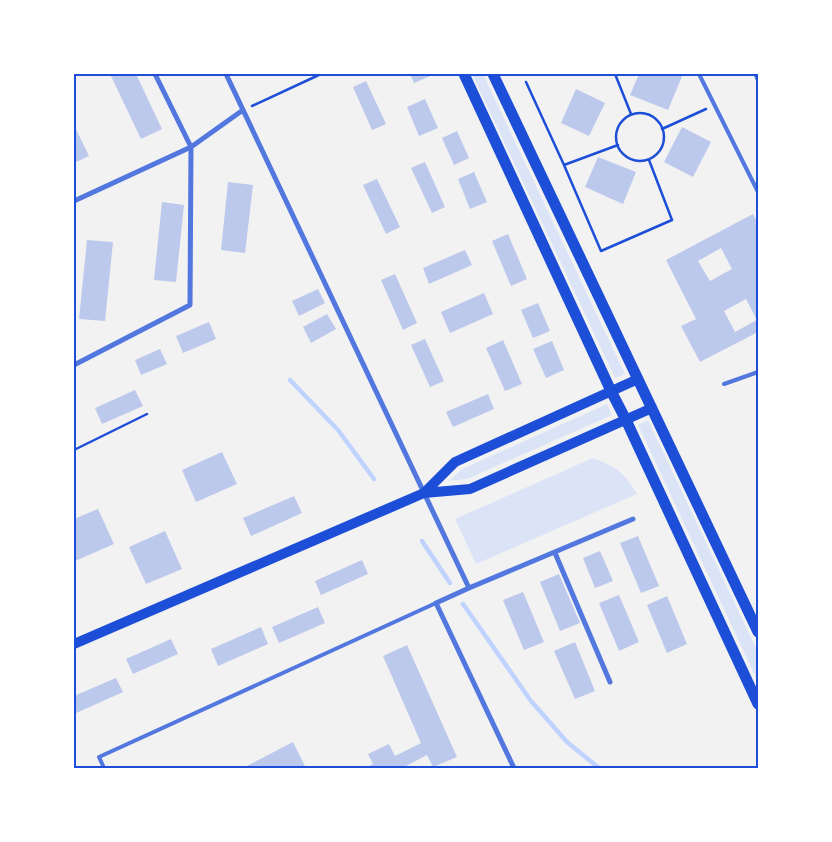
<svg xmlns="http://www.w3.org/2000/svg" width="832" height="842" viewBox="0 0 832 842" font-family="Arial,sans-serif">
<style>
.green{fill:#dbe4f7}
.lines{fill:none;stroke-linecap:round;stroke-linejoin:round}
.stream{stroke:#bfd3fe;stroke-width:4.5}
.building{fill:#bdc9ec;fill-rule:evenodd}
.path{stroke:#1d4ed8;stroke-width:2.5}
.service{stroke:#5277de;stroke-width:4}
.minor{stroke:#5277de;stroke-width:5}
.secondary{stroke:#1d4ed8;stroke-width:10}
.primary{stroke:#1d4ed8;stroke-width:11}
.neatline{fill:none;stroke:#1d4ed8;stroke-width:2}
</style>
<rect width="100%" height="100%" fill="#f2f2f2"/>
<!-- green -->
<path class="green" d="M472,74H483L625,374L615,378Z
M607,404L612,415L467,479L449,481L462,469Z
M648,420L758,652V682L638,425Z
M593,458C617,467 624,472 637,494L476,564L455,519Z"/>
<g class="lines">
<!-- stream -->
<path class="stream" d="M290,380L338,430L374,479
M422,541L450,583
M463,604L531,701L567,742L599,768"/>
</g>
<!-- building -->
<path class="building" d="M110,74H136L162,129L141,139Z
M410,74H435L414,83Z
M639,74H683L668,110L630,95Z
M366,81L386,124L372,130L353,87Z
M576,89L605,103L589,136L561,123Z
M425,99L438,128L419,136L407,107Z
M74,125L89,156L74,163Z
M682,127L711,142L693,177L664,162Z
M457,131L469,158L454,165L442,138Z
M598,157L636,172L623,204L585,187Z
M425,162L445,207L432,213L411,168Z
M474,172L487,202L470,209L458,179Z
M377,179L400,227L386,234L363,185Z
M228,182L253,185L245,253L221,250Z
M162,202L184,205L176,282L154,280Z
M753,214L758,224V332L700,362L681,326L696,319L666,260ZM721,248L732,269L710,281L698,261ZM746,299L757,320L735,332L724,311Z
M508,234L527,279L511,286L492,241Z
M87,240L113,242L105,321L79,319Z
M465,250L472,265L429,284L423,268Z
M395,274L417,323L403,330L381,280Z
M318,289L325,303L299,316L292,301Z
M484,293L493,314L450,333L441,312Z
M538,303L550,331L533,338L521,310Z
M327,314L336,329L311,343L303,327Z
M209,322L216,339L183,353L176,336Z
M425,339L444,381L430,387L411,345Z
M503,340L522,384L505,391L486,348Z
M552,341L564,370L546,378L533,349Z
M160,349L167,364L141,375L135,360Z
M135,390L143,406L102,424L95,408Z
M488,394L494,409L453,427L446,412Z
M222,452L237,484L196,502L182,470Z
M294,496L302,513L251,536L243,518Z
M98,509L114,544L75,561L74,519Z
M165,531L182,569L146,584L129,547Z
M638,536L659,586L641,593L620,543Z
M600,551L613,581L595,588L583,558Z
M362,560L368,574L321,595L315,581Z
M559,574L580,623L560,631L540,582Z
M523,592L544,642L524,650L503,600Z
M619,595L639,642L619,651L599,603Z
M667,596L687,644L667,653L647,605Z
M318,607L325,623L279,643L272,627Z
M261,627L268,644L218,666L211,649Z
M171,639L178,654L133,674L126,659Z
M575,642L595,691L575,699L554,651Z
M407,645L457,757L433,767L427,755L404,767L405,768H365L373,764L368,754L389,744L395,756L421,743L383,656Z
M116,678L123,692L74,714V696Z
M293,742L306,768H243Z"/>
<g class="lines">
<!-- path -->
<path class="path" d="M615,74L631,114
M526,82L564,165L618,145
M252,106L321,74
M616 137a24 24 0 1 1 48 0a24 24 0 1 1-48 0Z
M662,129L706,109
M564,165L601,251L672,220L649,160
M74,450L147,414"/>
<!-- service -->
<path class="service" d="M699,74L758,192
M724,384L758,372
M104,768L99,757L436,603"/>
<!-- minor -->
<path class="minor" d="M226,74L469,588
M756,74L758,79
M74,201L191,147L243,110
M74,365L190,305L191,147L155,74
M555,553L610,682
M514,768L436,603L469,588L633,519"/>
<!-- secondary -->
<path class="secondary" d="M638,379L455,462L424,493L470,489L652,408
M74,644L424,493"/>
<!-- primary -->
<path class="primary" d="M464,74L611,391L626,420L758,704
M493,74L758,632"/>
</g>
<!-- border -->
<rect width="832" height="842" fill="none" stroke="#ffffff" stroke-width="150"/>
<rect x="75" y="75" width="682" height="692" class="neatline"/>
</svg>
